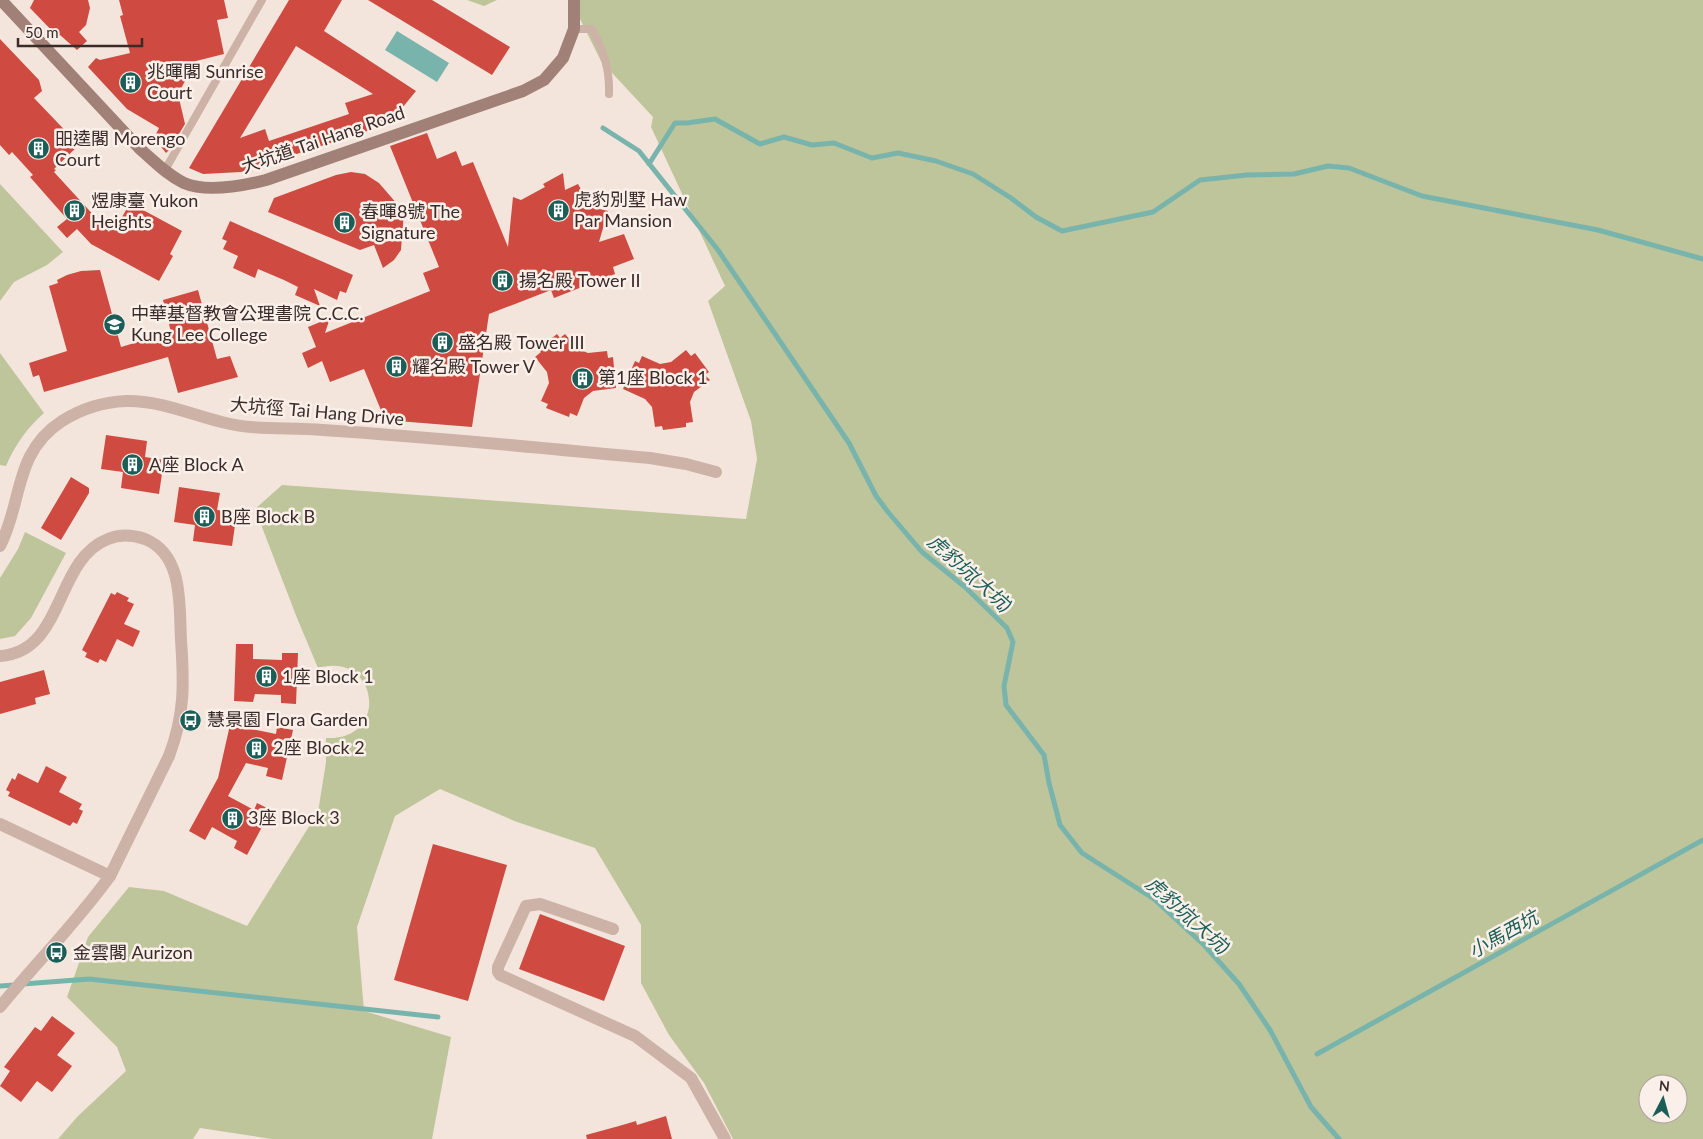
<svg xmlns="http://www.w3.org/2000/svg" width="1703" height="1139" viewBox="0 0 1703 1139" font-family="Lato,'Noto Sans TC',sans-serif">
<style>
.green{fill:#bec59b;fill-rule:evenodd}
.water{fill:#79b4ac}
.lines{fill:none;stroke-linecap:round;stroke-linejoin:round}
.stream{stroke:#79b4ac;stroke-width:5}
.building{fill:#cf4a40;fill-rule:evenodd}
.service{stroke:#cdb2a7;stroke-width:8}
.minor{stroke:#cdb2a7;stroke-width:12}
.tertiary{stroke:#cdb2a7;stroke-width:12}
.secondary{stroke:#a18078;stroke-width:12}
.labels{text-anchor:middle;stroke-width:5;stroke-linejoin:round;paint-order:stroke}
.poi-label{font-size:18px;fill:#392b28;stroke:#fbf0e9;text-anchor:start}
.street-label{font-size:18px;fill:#392b28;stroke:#fbf0e9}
.water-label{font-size:19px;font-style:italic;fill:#1a5e57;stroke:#fbf0e9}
</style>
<rect width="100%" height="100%" fill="#f4e5dc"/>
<!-- green -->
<path class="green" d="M467,0H497L484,6Z
M578,0H1703V1139H733L704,1083L669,1035L641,983V925L595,848L517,822L440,789L395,816L357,927L364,1011L451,1037L432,1139H272L200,1128L193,1139H58L78,1116L126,1071L117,1047L67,997L88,937L129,887L164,891L247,926L318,812L326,762V738C391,741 378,650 318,668L297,618L255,509L282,485L746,519L757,459L751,421L708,301L725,286L651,127L653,117L601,61L580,19ZM1648,1084H1678V1114H1648Z
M0,184L63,252L47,265L14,282L0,301Z
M0,353L44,413C27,428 15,445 6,466L0,465Z
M25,532L66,553L31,618L15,636L0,639V578L18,549Z"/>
<!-- water -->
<path class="water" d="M397,31L449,63L437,82L385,50Z"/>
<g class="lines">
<!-- stream -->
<path class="stream" d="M603,128L639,151L718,250L849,443L876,496L888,512L922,552L965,587L1007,628L1013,642L1004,686L1006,705L1044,755L1049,783L1060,825L1082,853L1154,899L1204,945L1239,984L1270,1030L1311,1107L1339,1139
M649,164L675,123H687L715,119L760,144L784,137L812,145L834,143L872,158L898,153L936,161L973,174L1011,198L1036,217L1062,231L1153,212L1200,180L1247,175L1294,174L1328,166L1349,168L1422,196L1598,230L1703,259
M23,984L89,979L438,1017
M0,986L15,985
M1317,1054L1703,840"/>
</g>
<!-- building -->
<path class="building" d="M34,0H88L90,8L86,25L79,32L87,41L77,50L60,35L58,37L30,8Z
M119,0H224L228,18L217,20L224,54L196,61L178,94L185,124L170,149L166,153L154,138L159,128L127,109L88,67L96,58L100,60L130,53L120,16L123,15Z
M289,0H342L324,31L416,91L398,113L383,126L241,172L203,174L189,168ZM296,46L373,94L345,103L349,114L269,141L265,129L240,138Z
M368,0H432L510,47L492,75Z
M0,39L39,80L42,91L34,98L79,145L54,169L56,170L54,172L109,232L113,224L117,226L130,203L182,231L170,254L173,256L159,281L91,244L77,229L67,238L57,227L67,219L30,177L33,175L12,152L9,155L0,145Z
M427,133L437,159L456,151L462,166L473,162L508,247L513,197L521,200L545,187L543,184L563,173L565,190L578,184L591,207L608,211L599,242L624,234L634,259L613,267L615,274L554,298L551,290L489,314L472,427L385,420L364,369L330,382L322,361L308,368L302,353L316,347L308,327L330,318L325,333L430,291L423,273L439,267L390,146Z
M351,172L365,174L379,183L404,212L401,250L394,260L383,268L374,245L360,250L268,212L274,198L336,175Z
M230,221L353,275L346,293L340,291L337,300L314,289L320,306L295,295L298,287L284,280L258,269L255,278L233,268L238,256L223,249L227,241L222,239Z
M100,270L121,347L171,332L163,300L198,290L217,359L230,356L238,377L178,393L168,357L44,392L39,375L33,377L29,363L67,351L49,286L58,283L57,280L67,275L81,271Z
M557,334L560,338L565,334L578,349L588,353L607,351L608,358L613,357L616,388L593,391L584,398L577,416L570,413L569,417L546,408L548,404L541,401L549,383L547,372L535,357L541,352L538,349Z
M686,350L691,356L695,353L709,372L705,375L710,380L694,392L690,402L693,422L686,423V427L663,430L662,426L655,427L652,407L645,399L623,389L635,361L639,363L642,356L660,364L671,362Z
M106,435L147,441L145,457L164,460L159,494L121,488L123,472L101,469Z
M71,477L89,488V493L61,540L41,528Z
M179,487L220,493L217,510L237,512L232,546L193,541L195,525L174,522Z
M117,592L129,598L127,601L134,604L124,624L140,631L133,647L117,639L106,662L100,659L98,663L85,657L87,653L82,650L111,593L115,595Z
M236,644H253V659L282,660V653H298L296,704L281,703V695L255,694L253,702L234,701Z
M44,670L50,694L35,698L36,704L0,714V682Z
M232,716L251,721V729L276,734L277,727L293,730L282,780L266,776L268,768L246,763L228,796L254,810L257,803L271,810L247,855L234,848L237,841L212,827L205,840L189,831L218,778Z
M46,766L67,777L59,792L82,804L79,809L83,811L77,824L73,822L70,826L8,796L10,792L6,790L12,778L15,780L18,773L38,783Z
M433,844L507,865L468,1001L394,980Z
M540,914L625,946L604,1001L519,969Z
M52,1016L75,1033L57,1055L72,1066L52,1092L37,1081L21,1102L0,1086L10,1071L4,1067L35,1027L41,1031Z
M666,1116L672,1139H587L586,1135L619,1126L636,1121L637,1125Z"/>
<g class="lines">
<!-- service -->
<path class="service" d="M574,29H592C603,50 610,69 609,94
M165,170L262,0"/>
<!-- minor -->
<path class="minor" d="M0,546C23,502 13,453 62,421C81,409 103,402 126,401C169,400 209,424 251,427C275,429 299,428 323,430C432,437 541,448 650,458L686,464L716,472
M0,824L110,876
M613,929L540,904L526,906L498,967V972L500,975L635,1036L691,1078L725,1139"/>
<!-- tertiary -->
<path class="tertiary" d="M0,656C65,652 54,560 108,539C120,534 133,535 145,539C184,555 179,605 181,640C184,683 185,714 169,756L110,876C77,922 36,963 0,1007"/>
<!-- secondary -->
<path class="secondary" d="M1,0L140,149C154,161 167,175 184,183C207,193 242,186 266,180L523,91L544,80L563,58L574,29V0"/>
</g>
<!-- icons -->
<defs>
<symbol id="building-disc" viewBox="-11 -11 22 22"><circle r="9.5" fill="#1a5e57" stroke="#fbf0e9"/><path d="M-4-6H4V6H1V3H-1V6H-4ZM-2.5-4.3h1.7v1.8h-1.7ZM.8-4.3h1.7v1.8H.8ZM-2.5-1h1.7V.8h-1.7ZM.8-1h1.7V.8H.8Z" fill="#fff"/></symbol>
<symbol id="school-disc" viewBox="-11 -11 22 22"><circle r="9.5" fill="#1a5e57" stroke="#fbf0e9"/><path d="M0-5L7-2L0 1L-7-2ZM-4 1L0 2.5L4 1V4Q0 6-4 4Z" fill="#fff"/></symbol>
<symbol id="bus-disc" viewBox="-11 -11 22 22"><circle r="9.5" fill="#1a5e57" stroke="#fbf0e9"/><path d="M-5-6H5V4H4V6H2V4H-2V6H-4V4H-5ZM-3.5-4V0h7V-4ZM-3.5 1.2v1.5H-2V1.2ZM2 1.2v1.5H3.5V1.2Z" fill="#fff"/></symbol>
</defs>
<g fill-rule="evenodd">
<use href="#building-disc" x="118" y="70" width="25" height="25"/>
<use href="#building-disc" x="26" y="136" width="25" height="25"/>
<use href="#building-disc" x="546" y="198" width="25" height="25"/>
<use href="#building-disc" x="62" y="198" width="25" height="25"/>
<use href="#building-disc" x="332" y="210" width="25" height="25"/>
<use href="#building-disc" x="490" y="268" width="25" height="25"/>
<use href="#school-disc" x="102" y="312" width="25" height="25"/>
<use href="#building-disc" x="430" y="330" width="25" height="25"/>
<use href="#building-disc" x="384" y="354" width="25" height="25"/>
<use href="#building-disc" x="570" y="366" width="25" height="25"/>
<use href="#building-disc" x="120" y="452" width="25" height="25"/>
<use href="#building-disc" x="192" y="504" width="25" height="25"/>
<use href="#building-disc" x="254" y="664" width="25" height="25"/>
<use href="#bus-disc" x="178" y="708" width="25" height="25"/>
<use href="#building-disc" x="244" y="736" width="25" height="25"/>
<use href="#building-disc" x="220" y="806" width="25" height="25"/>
<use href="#bus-disc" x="44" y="940" width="25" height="25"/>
</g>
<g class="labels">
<!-- poi labels -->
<g class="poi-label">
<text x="147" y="78">兆暉閣 Sunrise<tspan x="147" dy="21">Court</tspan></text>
<text x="55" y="145">昍逵閣 Morengo<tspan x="55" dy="21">Court</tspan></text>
<text x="574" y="206">虎豹別墅 Haw<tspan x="574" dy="21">Par Mansion</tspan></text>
<text x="91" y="207">煜康臺 Yukon<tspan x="91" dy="21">Heights</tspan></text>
<text x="361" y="218">春暉8號 The<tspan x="361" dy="21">Signature</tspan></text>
<text x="519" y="287">揚名殿 Tower II</text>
<text x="131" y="320">中華基督教會公理書院 C.C.C.<tspan x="131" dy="21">Kung Lee College</tspan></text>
<text x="458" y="349">盛名殿 Tower III</text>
<text x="412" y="373">耀名殿 Tower V</text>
<text x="598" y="384">第1座 Block 1</text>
<text x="149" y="471">A座 Block A</text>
<text x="221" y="523">B座 Block B</text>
<text x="282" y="683">1座 Block 1</text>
<text x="207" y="726">慧景園 Flora Garden</text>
<text x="273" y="754">2座 Block 2</text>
<text x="248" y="824">3座 Block 3</text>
<text x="73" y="959">金雲閣 Aurizon</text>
</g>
<!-- street labels -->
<g class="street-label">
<text transform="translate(323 140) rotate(-19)" y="6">大坑道 Tai Hang Road</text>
<text transform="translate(317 412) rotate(5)" y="6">大坑徑 Tai Hang Drive</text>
</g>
<!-- water labels -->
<g class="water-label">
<text transform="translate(970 573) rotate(42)" y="7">虎豹坑(大坑)</text>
<text transform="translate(1188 915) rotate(42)" y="7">虎豹坑(大坑)</text>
<text transform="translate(1503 934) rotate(-29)" y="7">小馬西坑</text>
</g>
</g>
<!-- north arrow -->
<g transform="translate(1663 1099) rotate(6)"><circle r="24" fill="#fbf0e9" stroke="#ada19c"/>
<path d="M0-4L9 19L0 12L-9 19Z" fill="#1a5e57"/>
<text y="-8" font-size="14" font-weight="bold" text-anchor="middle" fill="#392b28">N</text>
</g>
<!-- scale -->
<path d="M18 38v8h124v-8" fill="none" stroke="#392b28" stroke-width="2.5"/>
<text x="25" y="38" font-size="15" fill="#392b28" stroke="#fbf0e9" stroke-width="4" paint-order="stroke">50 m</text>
</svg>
